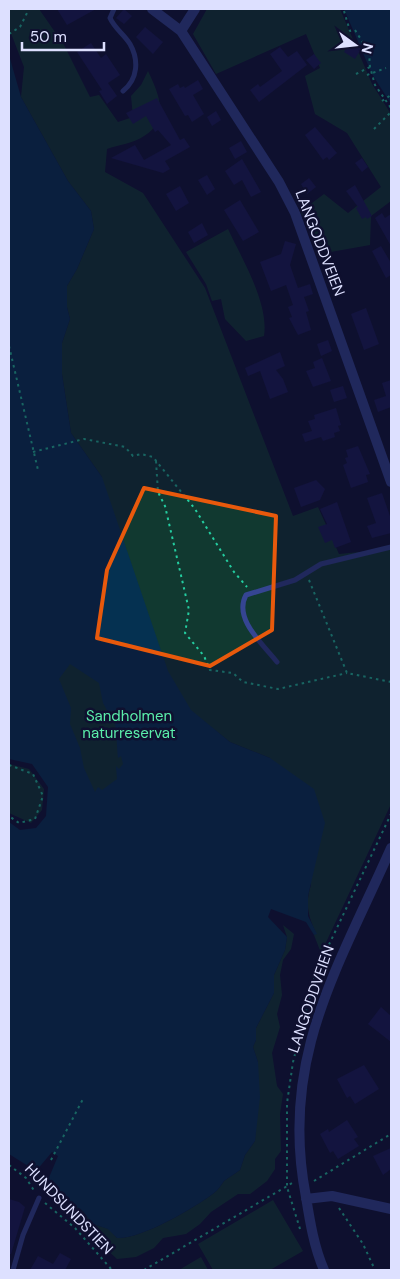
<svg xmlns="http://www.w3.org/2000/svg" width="400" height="1279" viewBox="0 0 400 1279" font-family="'DM Sans',sans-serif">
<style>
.green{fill:#113930}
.water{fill:#053151;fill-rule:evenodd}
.building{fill:#191952}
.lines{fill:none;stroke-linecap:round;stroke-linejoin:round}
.path{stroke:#24cc9f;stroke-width:2;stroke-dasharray:2.5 4;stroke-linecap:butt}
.lane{stroke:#354592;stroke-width:5}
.street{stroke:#354592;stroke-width:10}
.marked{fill:none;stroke:#e8590c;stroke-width:4;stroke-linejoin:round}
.labels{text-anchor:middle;stroke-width:5;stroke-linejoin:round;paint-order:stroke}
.street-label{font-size:15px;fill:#dde0ff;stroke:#0f102f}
.park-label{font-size:15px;fill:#5bedaa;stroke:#0f102f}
</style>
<rect width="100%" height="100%" fill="#0f102f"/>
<!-- green -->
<path class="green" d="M9,9H39L64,45L90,97L99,95L118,122L133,117L131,96L141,85L148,71C158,92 171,120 144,136C134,143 118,145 107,149L105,172L143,193L205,288L293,516L318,507L339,554L391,549V804L321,953L314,935L316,933C308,916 305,903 311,885L270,758L230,742L191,711L111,869L23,601L102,477L71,433L62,374V343L70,319L67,307V286L77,269L94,229L91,211L68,181L21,97L24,67L9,28Z
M207,9H340L372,84L391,114V201L371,216L370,245L325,253L300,212L324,194L348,213L381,187L347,133L315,114L305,76L320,68L306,34L216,74L193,34Z
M228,229C242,259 269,303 264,336L246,341L225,319L221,299L212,301L206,284L186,252Z
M9,764L29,769L44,789L42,810L31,823L9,813Z
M283,925L294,934L291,949L283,960L280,975L282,995L277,1014L280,1027L272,1053L277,1086L283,1094L280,1114L281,1151L275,1159V1169L267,1181L250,1194H238L211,1212L200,1224L186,1234L163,1238L154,1248L136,1257L117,1259L103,1246L100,1247C91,1237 84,1226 76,1216C64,1201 53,1201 48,1180L62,1196L83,1211L93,1224L109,1229L117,1238C142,1239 194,1208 214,1193C218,1190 221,1185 224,1181C229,1177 235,1174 240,1170L245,1155L255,1141L258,1062L253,1047L256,1040V1028L274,993V975L285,950L287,937Z
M273,1200L303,1251L270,1270H213L198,1244Z
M201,1257L208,1270H179Z"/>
<!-- water -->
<path class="water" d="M344,9H391V104L372,74Z
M9,55L21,97L68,181L91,211L94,229L77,269L67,286V307L70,319L62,343V374L71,433L102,477L168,671L191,710L230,742L270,758L314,789L325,823L308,896V916L317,934L314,935L306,922L271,909L268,917L287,937L285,950L274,975V993L256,1028V1040L253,1047L258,1062L260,1097L255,1141L245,1155L240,1170C235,1174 229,1177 224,1181C221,1185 218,1190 214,1193C194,1208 142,1239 117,1238L108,1229L93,1224L83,1211L62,1196L48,1180L58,1156L52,1152L36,1171L9,1154V822L20,830L36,828L46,816L48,787L32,764L9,759ZM70,664L99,683L103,703L108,712L112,711C116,719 117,746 118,758L121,756L123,764L119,769L116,766L117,779L102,790L98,787L95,792L84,768L80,748L70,724L71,708L59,679Z"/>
<!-- building -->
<path class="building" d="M57,9H96L67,25Z
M124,9L132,16L124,24L116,18Z
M145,27L163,42L153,54L136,37Z
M352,39L363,46L355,59L344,52Z
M91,43L101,58L106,54L120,75L108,83L117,96L107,104L99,91L102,90L77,52Z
M280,47L288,57L297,51L307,65L259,102L250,90L258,84L260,87L282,71L270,54Z
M314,54L321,63L314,69L306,60Z
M198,80L203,89L193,95L204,114L192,122L188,115L185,116L169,89L178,84L180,88L184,86L185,88Z
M157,98L180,140L184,138L190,147L165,161L170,169L163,173L111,158L135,145L144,160L171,145L158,130L155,132L146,116L133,124L126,113Z
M216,111L221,120L212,126L207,117Z
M315,127L337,153L329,160L327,157L323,160L305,135Z
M241,141L247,152L235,159L229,148Z
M362,158L368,167L362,172L355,163Z
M242,159L261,192L251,197L242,180L234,185L225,171Z
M207,175L215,189L207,195L198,180Z
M309,178L316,187L307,194L301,184Z
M355,185L372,216L367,219L366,217L362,219L356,208L358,207L346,191Z
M180,186L189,203L176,211L166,194Z
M240,200L259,232L243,241L224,210Z
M382,213L385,218L391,214V246L375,218Z
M202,223L208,235L194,243L188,232Z
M285,241L296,244L290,265L298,288L310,284L313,294L304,297L309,311L306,312L311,330L298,335L289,318L292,317L288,307L293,305L286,285L271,291L260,262L281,254Z
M381,246L391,263V275L386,278L372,251Z
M366,308L379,344L364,350L351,314Z
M328,340L332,351L321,356L317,344Z
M280,352L285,366L276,370L283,379L288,392L270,399L260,371L248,376L245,368Z
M322,358L331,381L313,387L306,371L315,368L313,362Z
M391,380V407L378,412L374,400L386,396L382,383Z
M343,386L347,398L334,402L330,390Z
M336,408L341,425L338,426L340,431L334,433L335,437L323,441L321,437L305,442L302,434L312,431L308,421L315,419L314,415Z
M358,446L370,474L366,475L368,482L351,488L343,465L347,463L345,458L348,457L346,450Z
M316,480L325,489L320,500L301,507L294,488Z
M382,493L391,519V533L372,538L367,526L376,523L367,498Z
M337,502L351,542L335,548L332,540L325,543L318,527L327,524L320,509Z
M381,1007L391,1016V1042L368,1024Z
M364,1065L379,1089L355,1104L350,1096L347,1098L337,1079Z
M347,1120L358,1137L354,1139L359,1146L338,1159L333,1151L330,1153L320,1134L328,1129L329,1132Z
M391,1148V1169L383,1175L373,1156Z
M9,1199L19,1202L25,1207L11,1254H9Z
M60,1253L71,1259L65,1270H30L38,1256L53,1264Z"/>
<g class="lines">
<!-- path -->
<path class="path" d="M344,11L350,31L355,30L369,52L370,67L375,85L391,108
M9,34L20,27L29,9
M356,74L370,67
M367,75L386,68
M382,101L391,95
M374,129L391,112
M9,346L38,470
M33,452L84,439L125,447L133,456L141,454L153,457L195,509L234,572L247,587
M156,461L158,492L165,506L189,610L185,633L204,656L210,670L233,673L243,682L278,689L347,673
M309,580L347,673L391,682
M9,765L33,774L43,796L35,819L19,823L9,816
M51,1160L84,1097
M9,1165L26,1178L35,1192
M314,1181L391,1134
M45,1203L75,1228L112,1270
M339,1208L363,1244L375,1270
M300,1229L287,1187V1103L293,1062L316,972L391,814
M144,1270L294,1182"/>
<!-- lane -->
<path class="lane" d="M114,9L110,18C115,29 124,34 130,44C139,60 138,79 123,91
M277,662C263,644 233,619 246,595L295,580L321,564L391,547
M13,1270L23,1235L39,1198"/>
<!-- street -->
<path class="street" d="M152,9L181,31
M195,9L181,31L279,182L295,213L391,482
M306,1199L332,1196L391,1209
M324,1270C314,1247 310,1222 306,1197C279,1059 338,968 391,848"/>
</g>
<!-- marked area -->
<path d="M0 0H400V1279H0ZM144,488L276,516L272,630L210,666L97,638L107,570Z" fill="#0f102f" fill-opacity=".55" fill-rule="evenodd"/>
<path class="marked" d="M144,488L276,516L272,630L210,666L97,638L107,570Z"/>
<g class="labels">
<!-- street labels -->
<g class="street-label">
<text transform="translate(320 243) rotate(69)" y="5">LANGODDVEIEN</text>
<text transform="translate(311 999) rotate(-71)" y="5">LANGODDVEIEN</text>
<text transform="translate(69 1209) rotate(46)" y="5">HUNDSUNDSTIEN</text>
</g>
<!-- park labels -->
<g class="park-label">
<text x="129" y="721">Sandholmen<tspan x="129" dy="17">naturreservat</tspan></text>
</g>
</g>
<!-- border -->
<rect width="400" height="1279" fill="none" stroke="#dde0ff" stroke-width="20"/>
<!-- north arrow -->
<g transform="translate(355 45) rotate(105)" stroke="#0f102f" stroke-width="4" paint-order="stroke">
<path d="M0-4L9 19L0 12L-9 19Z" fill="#dde0ff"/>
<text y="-8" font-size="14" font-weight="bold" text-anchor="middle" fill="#dde0ff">N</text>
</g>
<!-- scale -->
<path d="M22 42v8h82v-8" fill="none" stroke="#dde0ff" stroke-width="2.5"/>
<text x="30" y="42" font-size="15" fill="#dde0ff" stroke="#0f102f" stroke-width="4" paint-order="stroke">50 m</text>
</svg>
